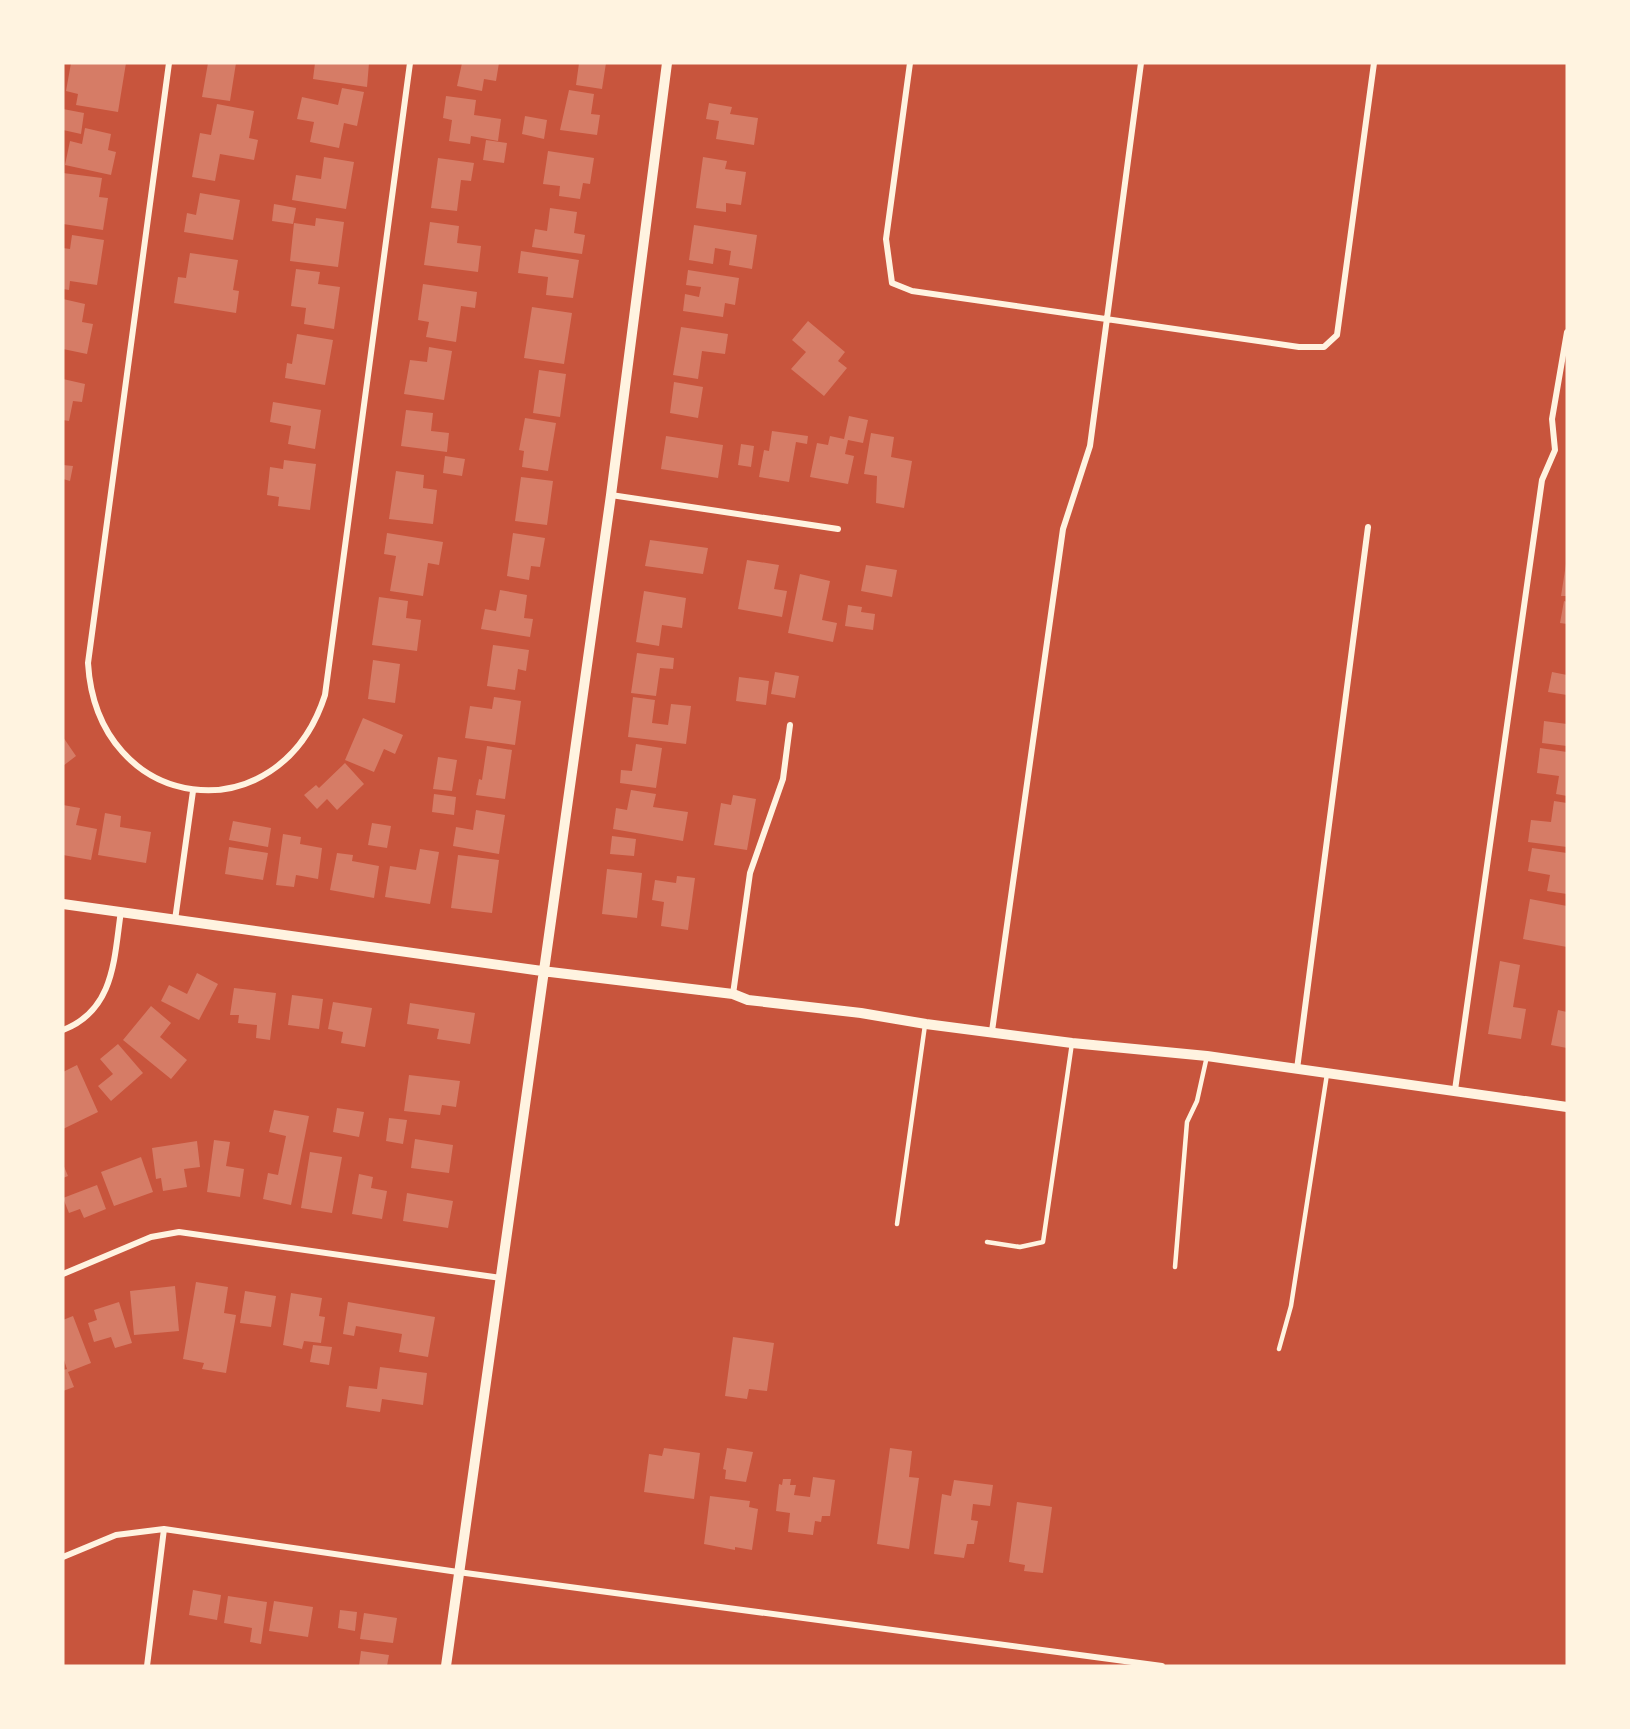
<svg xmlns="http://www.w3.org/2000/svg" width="1630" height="1729" viewBox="0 0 1630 1729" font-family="'Alegreya Sans',sans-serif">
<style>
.building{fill:#d67c66}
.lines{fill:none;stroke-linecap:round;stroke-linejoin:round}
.service{stroke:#fff3e0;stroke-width:4.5}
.minor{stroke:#fff3e0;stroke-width:6}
.tertiary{stroke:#fff3e0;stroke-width:10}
</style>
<rect width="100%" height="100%" fill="#c8553d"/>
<!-- building -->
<path class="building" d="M71,63H126L118,112L76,105L78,94L66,91Z
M208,63H236L230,101L202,97Z
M315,63H369L367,87L313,79Z
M462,63H499L496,81L484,79L482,91L457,86Z
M579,63H606L602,89L576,85Z
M342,88L364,92L357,126L344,123L339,148L310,142L314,122L297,119L302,97L338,105Z
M569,90L594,94L591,114L600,115L597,135L560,130Z
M446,96L476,100L474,115L501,119L498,141L471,136L470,144L449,141L452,120L443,118Z
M709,103L732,107L730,114L758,118L754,145L716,139L719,121L706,119Z
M217,104L254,111L249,138L258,140L254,160L220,154L215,181L192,177L200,133L211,135Z
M63,109L84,113L81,134L63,130Z
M525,116L547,120L544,139L522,134Z
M85,128L111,134L108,150L116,152L111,175L65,165L70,141L82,144Z
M486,140L507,143L504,163L483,160Z
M548,151L594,158L590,184L583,183L580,199L559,196L560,186L543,184Z
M324,157L354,162L346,209L292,200L296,175L321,179Z
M703,157L727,161L725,169L746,172L741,205L726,203V212L696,208Z
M438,158L474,163L471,181L461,180L457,211L431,208Z
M63,173L102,178L99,197L108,198L103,230L63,224Z
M200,193L240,200L233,240L184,232L187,213L196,215Z
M274,204L296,208L293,224L272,221Z
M550,208L577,212L574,233L585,235L582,254L532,247L535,229L547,231Z
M316,218L344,222L338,267L290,261L294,223L315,226Z
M430,222L459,226L457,243L481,246L478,272L424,265Z
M694,225L757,235L752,269L729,265L731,251L715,248L713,264L689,260Z
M72,235L104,240L97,285L70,281L69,290L63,289V248L70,249Z
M521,251L579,260L573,298L546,295L548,277L518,273Z
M190,253L238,260L233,290L239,291L236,313L174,303L178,277L186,278Z
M296,269L320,272L318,284L340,287L334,329L304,324L306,308L291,306Z
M688,270L739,278L735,305L725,303L723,317L683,311L685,294L699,297L701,287L686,285Z
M423,284L477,292L475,308L461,306L456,342L426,337L429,322L418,320Z
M63,299L85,304L82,322L93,324L87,354L63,349Z
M532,307L572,313L564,364L524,358Z
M808,321L845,352L838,361L847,368L824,396L791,369L806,352L792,340Z
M681,327L728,334L725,354L702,351L698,379L673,375Z
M297,334L333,340L325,385L285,378L287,363L292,364Z
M429,347L452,351L444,400L404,394L410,360L427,362Z
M539,370L566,374L560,417L533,413Z
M63,379L85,384L82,402L73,401L69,421L63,420Z
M674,382L703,387L698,418L670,413Z
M273,402L321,410L315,449L288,444L291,426L270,422Z
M406,410L433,413L431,431L449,433L447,452L401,446Z
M849,416L868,420L863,443L848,440L845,454L854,456L848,484L810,477L817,443L828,445L830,436L844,439Z
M525,418L556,423L548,471L522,467L524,451L519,450Z
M772,431L808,436L807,444L796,442L789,482L759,477L764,450L769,451Z
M871,433L894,437L891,457L912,461L904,508L876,503L877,476L864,474Z
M666,436L723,445L718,478L661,469Z
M741,444L754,446L751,467L738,465Z
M445,456L465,459L462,476L443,473Z
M284,460L316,464L310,510L278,506L279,497L267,495L270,467L283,469Z
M63,465L73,466L70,481L63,479Z
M396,471L424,475L423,488L437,490L433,524L389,519Z
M521,477L553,481L547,525L515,521Z
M387,533L443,542L439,565L428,563L423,596L390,591L396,556L384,554Z
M513,533L545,538L540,567L531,566L529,580L507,576Z
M650,540L708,548L703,574L645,566Z
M747,560L779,565L774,589L787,591L782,617L738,609Z
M1566,564H1567V596H1561Z
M866,565L897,570L892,597L861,591Z
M800,574L830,581L822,620L837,623L833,642L788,633Z
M500,590L527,595L524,618L533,619L530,637L481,629L485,609L496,611Z
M644,591L686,598L682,628L662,625L659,646L636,642Z
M379,597L408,601L406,618L421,620L417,651L372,645Z
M1564,601L1567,602V624L1560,623Z
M848,605L862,607L861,612L875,614L873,630L845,626Z
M493,645L529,650L526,671L518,669L515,690L487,686Z
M637,653L674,658L673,669L660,668L656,696L631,693Z
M373,660L400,664L395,703L368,699Z
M775,672L799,676L795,698L771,694Z
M1552,672L1567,675V695L1548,692Z
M739,677L769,681L766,705L736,701Z
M494,697L521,701L515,745L465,738L470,706L492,709Z
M633,697L655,700L652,723L668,725L671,704L691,706L686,744L628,737Z
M363,718L403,735L395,754L384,749L374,772L345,760Z
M1544,721L1567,724V746L1542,743Z
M63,737L76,756L63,766Z
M636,744L662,748L656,788L620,783L621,770L632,771Z
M487,746L512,750L505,799L476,795L479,779L482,780Z
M1540,748L1567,752V796L1556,794L1559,776L1537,773Z
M438,757L457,760L452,791L433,789Z
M345,763L364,784L337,810L327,799L317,809L304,795L316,785L319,788Z
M631,790L656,794L653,807L688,812L683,841L613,829L616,808L627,810Z
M434,794L456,797L454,815L432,812Z
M733,795L756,799L747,850L714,845L721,803L731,805Z
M1554,801L1567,803V847L1528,842L1531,820L1551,822Z
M63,805L80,808L76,825L97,829L91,860L63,855Z
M476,810L505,815L499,854L453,846L456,827L473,830Z
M105,813L121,816L120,827L151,832L146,863L98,855Z
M233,821L271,828L268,847L229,840Z
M372,823L391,826L387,848L368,845Z
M283,834L301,837L300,844L322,848L318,879L296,875L294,887L276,885Z
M612,836L636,839L634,856L610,854Z
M229,847L268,853L263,880L225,874Z
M1532,848L1567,853V894L1547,891L1550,875L1528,871Z
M420,849L439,852L430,904L385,897L390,866L416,870Z
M337,853L353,855L352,861L379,866L374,898L330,890Z
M458,855L499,860L492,913L451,908Z
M607,869L642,873L637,918L602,914Z
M677,876L695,878L688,930L661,926L664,902L652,900L655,880L676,883Z
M1530,899L1567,906V947L1523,939Z
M1500,961L1520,965L1513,1007L1526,1009L1521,1039L1488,1034Z
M197,973L218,984L199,1020L161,1001L169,985L187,994Z
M234,988L276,993L270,1040L256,1038L257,1025L238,1023L239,1015H230Z
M292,995L323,999L319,1029L288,1025Z
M333,1002L372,1008L365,1047L341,1043L343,1032L328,1029Z
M410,1003L475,1013L470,1044L437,1039L439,1029L407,1024Z
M151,1006L171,1023L160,1037L187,1060L171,1079L123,1040Z
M1558,1010L1567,1012V1048L1551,1045Z
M118,1044L143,1073L111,1101L98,1086L113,1074L100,1059Z
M77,1065L98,1112L63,1129V1072Z
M409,1075L460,1081L456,1107L442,1105L440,1115L404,1111Z
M337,1108L364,1112L359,1137L333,1132Z
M274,1110L309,1116L291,1205L263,1199L268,1173L278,1175L286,1136L269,1132Z
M389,1118L407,1120L403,1144L386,1141Z
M415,1139L453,1145L449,1173L411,1168Z
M214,1140L230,1142L226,1166L244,1169L240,1197L207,1192Z
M197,1141L200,1167L184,1169L187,1187L163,1191L161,1178L156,1179L152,1148Z
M310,1152L342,1157L332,1213L301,1208Z
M141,1157L153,1192L114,1206L101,1172Z
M63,1164L68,1176L63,1178Z
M359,1174L373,1177L371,1188L387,1191L382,1219L352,1214Z
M97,1185L106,1209L84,1218L80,1209L69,1213L63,1198Z
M407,1193L453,1201L448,1228L403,1221Z
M196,1282L228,1287L224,1313L236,1315L226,1373L202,1369L204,1363L183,1359Z
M175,1286L179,1331L134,1335L130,1291Z
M245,1291L276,1296L271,1327L240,1323Z
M291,1293L322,1298L319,1316L325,1317L321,1343L304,1341L302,1349L283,1345Z
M119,1302L132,1343L115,1348L111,1337L94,1342L88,1323L97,1320L94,1310Z
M348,1302L435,1317L428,1357L399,1352L402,1334L356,1326L354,1336L343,1334Z
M73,1316L91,1363L68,1372L74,1387L63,1391V1370L67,1369L63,1357V1320Z
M733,1337L774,1343L767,1391L749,1389L747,1399L725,1396Z
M313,1345L332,1347L329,1365L310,1362Z
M380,1367L427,1373L423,1405L382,1399L380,1412L346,1407L349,1386L377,1389Z
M664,1448L700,1453L694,1499L644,1492L649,1454L662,1456Z
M727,1448L753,1452L746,1482L725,1479L726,1470L723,1469Z
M890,1448L912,1451L909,1477L919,1478L909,1549L877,1544Z
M813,1477L835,1480L830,1516H822L821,1522L815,1521L813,1535L788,1532L790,1513L776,1511L779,1484L782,1485L783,1479H791L790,1485H796L794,1495L810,1497Z
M954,1480L993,1485L990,1506L973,1504L971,1520L978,1521L974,1544H967L964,1558L934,1554L942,1494L951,1496Z
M710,1496L750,1501L749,1507L758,1509L752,1550L735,1547V1550L704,1544Z
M1017,1502L1052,1507L1043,1573L1024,1571L1025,1565L1009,1562Z
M193,1590L221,1595L217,1620L189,1615Z
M228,1596L267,1602L261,1644L250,1642L252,1628L224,1623Z
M274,1601L313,1607L308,1637L269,1631Z
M340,1610L357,1612L355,1631L338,1628Z
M364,1613L397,1618L393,1643L360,1639Z
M361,1651L389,1655L387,1666H359Z"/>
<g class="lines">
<!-- service -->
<path class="service" d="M897,1224L925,1025
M987,1242L1020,1247L1043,1242L1072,1043
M1175,1267L1187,1122L1197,1101L1207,1056
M1279,1349L1291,1306L1327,1074"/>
<!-- minor -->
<path class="minor" d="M169,63L88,663C97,814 279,838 325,695L410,63
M910,63L886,239L892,283L912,291L1299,347H1324L1337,335L1374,63
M611,495L838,529
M175,920L193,791
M733,994L750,873L783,779L790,725
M63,1030C115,1010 114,958 121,911
M992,1031L1063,529L1090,446L1141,63
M1297,1069L1368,527
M1455,1090L1542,480L1555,450L1552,419L1567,332
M63,1274L151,1237L179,1232L501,1278
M63,1557L116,1535L164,1529L458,1572L1162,1666
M147,1666L164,1529"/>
<!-- tertiary -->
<path class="tertiary" d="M63,904L542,971L733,994L748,1000L861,1013L926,1024L1072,1043L1207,1056L1567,1107
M446,1666L611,495L667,63"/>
</g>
<!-- border -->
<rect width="1630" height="1729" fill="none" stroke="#fff3e0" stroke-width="129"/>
</svg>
